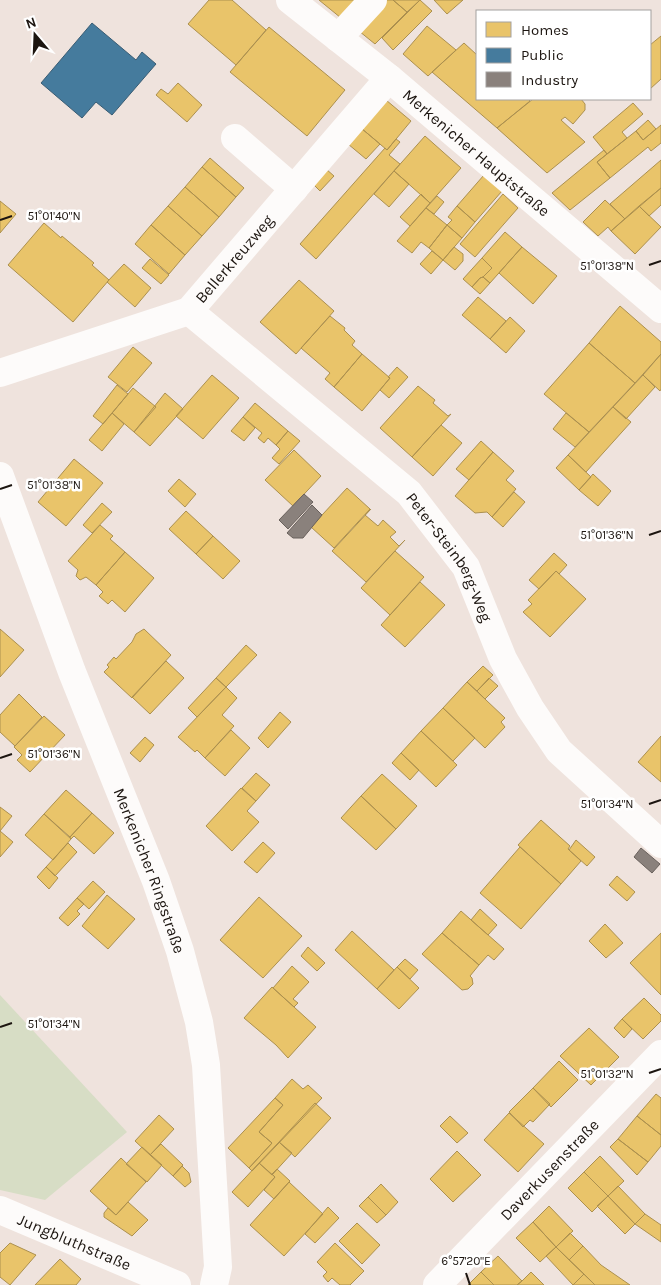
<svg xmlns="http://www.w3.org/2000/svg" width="661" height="1285" viewBox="0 0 661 1285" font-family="Karla,sans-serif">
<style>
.green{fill:#d7ddc5}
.homes{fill:#e9c46a;stroke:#ac904f}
.public{fill:#457b9d;stroke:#395c73}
.industry{fill:#8a817c;stroke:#69615c}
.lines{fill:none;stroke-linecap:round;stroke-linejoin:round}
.minor{stroke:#fdfbfa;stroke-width:28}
.ticks{fill:none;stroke:#1c1510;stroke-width:2}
.labels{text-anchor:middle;stroke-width:5;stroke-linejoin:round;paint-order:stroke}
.street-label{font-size:16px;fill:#1c1510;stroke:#fff}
.ticks-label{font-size:12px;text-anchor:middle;fill:#1c1510;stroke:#fff;stroke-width:5;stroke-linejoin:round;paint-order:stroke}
</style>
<rect width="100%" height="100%" fill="#efe3dd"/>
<!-- green -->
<path class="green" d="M0,995L127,1132L45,1200L0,1190Z"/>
<!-- homes -->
<path class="homes" d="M209,0H232L266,30L236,65L188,24Z
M319,0H355L341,18Z
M381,0H393L407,12L375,44L354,27Z
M393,0H420L407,12Z
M420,0L432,11L393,50L382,38Z
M434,0H463L447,14Z
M427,26L456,50L428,76L403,54Z
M269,27L345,90L307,136L230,72Z
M661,36V79L650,89V45Z
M464,43L477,55V99H528L530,101L497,128L432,72Z
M178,83L202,105L187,122L156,95L161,89L168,94Z
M533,99H581L585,104V110L573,124L565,117L561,120L585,142L547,173L497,128Z
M386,100L411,121L387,150L361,128Z
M633,103L643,114L622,132L627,138L607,154L593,137Z
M648,120L656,129L643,140L636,131Z
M661,125V143L651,151L648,147L610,178L597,162L636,131L643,140Z
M361,128L380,144L366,159L348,144Z
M425,136L461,168L430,203L394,171Z
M396,139L400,142L389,155L400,164L316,259L300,244L385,148L387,150Z
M604,150L607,154L597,162L610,178L570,210L552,193Z
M210,158L244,188L236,197L202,167Z
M661,160V188L625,219L610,204Z
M202,167L236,197L219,217L185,187Z
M326,169L334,176L320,191L313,184Z
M394,171L409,184L389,207L374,194Z
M484,175L502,191L475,222L457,206Z
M185,187L219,217L202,236L168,206Z
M661,188V205L649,216L639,206Z
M421,194L430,203L410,226L400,217Z
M503,194L518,208L475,257L460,244Z
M437,196L444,202L434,214L426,208Z
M605,200L625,219L611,231L608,227L598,236L583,222Z
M0,201L16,214L0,233Z
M168,206L202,236L185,255L151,225Z
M457,206L475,222L462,238L447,225L452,220L448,217Z
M639,206L661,227L635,254L611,231Z
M426,208L447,225L429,248L421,242L412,253L397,241Z
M44,223L61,238L62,236L94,263L92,265L109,280L73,322L8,265Z
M151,225L185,255L169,274L135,244Z
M447,225L462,238L443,260L429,248Z
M505,232L522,247L490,283L483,277L492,268L482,258Z
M454,247L463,254V261L455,270L443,260Z
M522,247L557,276L533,304L499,273Z
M432,251L443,260L431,274L420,264Z
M482,258L492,268L483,277L480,278L472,287L463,279Z
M150,259L169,275L161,284L142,268Z
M124,264L151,288L135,307L107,282Z
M483,277L490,283L480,294L472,287L480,278Z
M299,280L334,311L296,354L260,322Z
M478,297L506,321L490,339L462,315Z
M620,306L661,342V354L635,383L589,343Z
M330,316L345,328L344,330L355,341L352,345L362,354L334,387L325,379L330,373L301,348Z
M510,317L525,331L506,353L490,339Z
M589,343L635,383L589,432L544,394Z
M133,347L152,363L127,392L108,377Z
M362,354L390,378L362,411L334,387Z
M661,354V389L660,391L643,375Z
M397,367L408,377L389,398L380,390L390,378L388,377Z
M212,375L239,398L203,439L176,416Z
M643,375L655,387L626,419L613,407Z
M117,385L128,394L103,424L93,416Z
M418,386L435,400L433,403L448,416L451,414L412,457L380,428Z
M133,388L156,407L134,432L112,413Z
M165,393L183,409L150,446L134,432Z
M255,403L288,431L276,445L268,438L264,443L258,438L262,433L243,417Z
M613,407L631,422L586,472L568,455Z
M112,413L124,424L102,451L89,440Z
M566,413L589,432L575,447L553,429Z
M243,417L255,428L244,441L231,431Z
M441,425L462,443L433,476L412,457Z
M288,431L300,441L279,464L272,458L280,449L276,445Z
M481,441L493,452L469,480L456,469Z
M294,450L321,476L293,506L265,480Z
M493,452L514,471L506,480L516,489L492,517L487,512L475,513L455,496Z
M568,455L591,477L579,490L556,468Z
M74,459L103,483L66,526L38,502Z
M593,474L611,491L598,506L579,490Z
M179,479L196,494L185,507L168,491Z
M347,488L370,509L334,548L311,527Z
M514,492L525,502L503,527L492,517Z
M102,503L112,512L92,533L83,525Z
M371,509L365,515L378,526L383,520L396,532L390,537L399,546L405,540L366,582L332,551Z
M186,511L213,536L196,554L169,529Z
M100,525L113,536L110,539L125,552L96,585L86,577L80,580L76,576L78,570L68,561Z
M213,536L240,561L223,579L196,554Z
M395,551L424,577L390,615L361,588Z
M125,552L154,578L125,612L112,600L108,604L99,596L103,592L96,585Z
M554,553L567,565L559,574L556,571L539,589L529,580Z
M556,571L586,599L550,637L523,612L532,604L528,600Z
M420,582L445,605L405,647L381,625Z
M0,629L24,650L0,677Z
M144,629L171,655L132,698L104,672L109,667L107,665L114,657L116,659L132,642L136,634Z
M246,645L257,655L226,687L216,678Z
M166,661L184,678L150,714L132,697Z
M483,666L493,675L477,691L467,682Z
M216,678L226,687L197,717L188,708Z
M489,678L498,686L485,699L477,691Z
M467,682L505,718L501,722L505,727L485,748L443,708Z
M226,687L237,698L222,715L234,726L205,758L197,750L195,752L178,737Z
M19,694L42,717L15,746L0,732V715Z
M443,708L475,738L453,761L421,731Z
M280,712L291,722L268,748L258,738Z
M44,716L65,735L30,772L17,760L22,755L14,747Z
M231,730L250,748L225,776L205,758Z
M421,731L457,765L436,787L401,753Z
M661,736V782L638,762Z
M145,737L154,745L140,762L130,753Z
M401,753L419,770L410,780L392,763Z
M256,773L270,785L256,801L242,788Z
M382,774L417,806L396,829L361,796Z
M241,788L256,801L247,811L259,822L232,851L206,826Z
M66,790L92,813L70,837L44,814Z
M361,796L396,829L376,850L341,818Z
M0,807L12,816L0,831Z
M92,813L114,833L94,854L74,836L71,839L70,837Z
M44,814L71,839L53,860L25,835Z
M541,820L570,846L568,849L581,861L561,884L518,845Z
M0,831L13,842L0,857Z
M576,840L595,857L587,866L569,850Z
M263,842L275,853L257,873L244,862Z
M68,843L77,852L55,876L46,867Z
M520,847L561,884L521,929L480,893Z
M46,867L58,878L49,889L37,877Z
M617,876L635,892L627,901L609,885Z
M93,881L105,892L89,909L77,898Z
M107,895L135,919L108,949L82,926Z
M259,897L302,936L263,978L220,940Z
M77,898L84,904L77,911L80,914L68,926L59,918Z
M480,909L497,925L488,935L471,920Z
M461,911L504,949L494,960L488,955L479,965L442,933Z
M605,924L623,943L606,958L589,941Z
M352,931L394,970L377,989L335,950Z
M442,933L479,965L470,976L472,978L473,984L468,989L462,990L422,954Z
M661,933V995L630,963Z
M308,947L325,963L317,971L301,956Z
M405,959L418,970L410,979L397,967Z
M292,966L309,982L293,999L298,1003L294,1007L273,988Z
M397,967L419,988L399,1009L377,989Z
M272,987L316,1027L288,1058L276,1045L244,1018Z
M644,998L661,1015V1021L643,1039L622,1019Z
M622,1019L632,1029L624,1038L614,1028Z
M589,1028L619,1057L591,1085L560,1056Z
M559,1061L578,1080L551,1107L533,1088Z
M292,1079L303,1089L308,1085L322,1098L252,1171L249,1168L272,1143L259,1132L283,1105L275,1098Z
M533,1088L550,1104L533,1122L530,1120L523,1127L509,1112Z
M656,1094L661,1098V1135L637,1116Z
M275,1098L283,1105L259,1132L272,1143L249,1168L228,1148Z
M315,1103L331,1118L295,1157L279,1142Z
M509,1113L544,1144L518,1172L484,1140Z
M159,1115L174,1129L150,1155L135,1141Z
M450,1116L468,1133L457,1143L440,1126Z
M637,1116L661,1135V1146L648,1162L618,1139Z
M618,1139L648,1162L637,1175L610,1147Z
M279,1142L292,1153L272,1175L259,1163Z
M161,1144L183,1165L173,1176L150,1155Z
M142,1147L162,1165L147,1182L126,1164Z
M457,1151L481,1175L453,1202L430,1179Z
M600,1156L624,1181L608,1196L584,1172Z
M121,1158L146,1182L116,1215L90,1191Z
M259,1163L275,1177L248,1207L232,1192Z
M182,1166L189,1173L191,1182L185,1187L173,1176Z
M277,1169L290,1181L274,1199L264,1190L275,1177L272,1174Z
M584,1172L608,1196L592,1212L568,1188Z
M289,1182L323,1214L284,1256L250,1225Z
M381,1184L398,1202L386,1215L368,1197Z
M618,1186L645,1214L635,1224L608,1196Z
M608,1196L635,1224L625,1234L597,1206Z
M368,1197L386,1215L377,1223L359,1206Z
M128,1202L148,1220L132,1236L104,1217V1213L108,1208L116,1215Z
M549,1206L573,1231L556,1247L533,1222Z
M328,1207L339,1218L315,1243L305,1234Z
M645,1214L661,1225V1242L635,1224Z
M533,1222L556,1247L540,1262L516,1238Z
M357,1223L380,1245L362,1264L339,1241Z
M570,1233L583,1246L569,1260L556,1247Z
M10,1243L36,1255L10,1285L0,1277V1253Z
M335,1243L364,1271L350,1285H340L332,1278L328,1282L323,1276L327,1272L317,1262Z
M583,1246L601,1265L630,1285H595L592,1282L569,1260Z
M556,1247L584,1274L573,1285L546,1256Z
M498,1256L522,1281L517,1285H494L481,1272Z
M60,1259L81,1279L76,1285H35Z
M481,1272L494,1285H468Z
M531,1272L544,1285H517L522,1281Z
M584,1274L595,1285H573Z"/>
<!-- public -->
<path class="public" d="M92,23L136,60L142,52L156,64L112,115L96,102L82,118L41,83Z"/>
<!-- industry -->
<path class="industry" d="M304,494L313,502L288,529L279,520Z
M312,505L322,515L303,538H293L287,533Z
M641,848L660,864L652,873L634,857Z"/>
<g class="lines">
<!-- minor -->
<g class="minor">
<path id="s1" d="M290,0L389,78L661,309"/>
<path d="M338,38L373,0"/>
<path d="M235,138L294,189"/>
<path id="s2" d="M189,311L409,493L466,567L503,659L530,708L559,751L661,844"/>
<path id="s3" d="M0,373L189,311L389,78"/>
<path id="s4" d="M0,476L72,672L156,881L180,951L199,1022L206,1065L218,1267L214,1285"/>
<path id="s5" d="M0,1210L177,1285"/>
<path id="s6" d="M437,1285L661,1054"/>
</g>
</g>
<!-- ticks -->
<path class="ticks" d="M0,220L12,216M649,265L661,261M0,489L12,485M649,535L661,531M0,758L12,754M649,804L661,800M0,1027L12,1023M649,1073L661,1069M466,1273L470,1285"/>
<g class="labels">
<!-- street labels -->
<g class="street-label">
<text dy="6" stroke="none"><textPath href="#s1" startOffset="241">Merkenicher Hauptstraße</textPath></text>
<text dy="6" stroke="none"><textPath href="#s3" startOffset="268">Bellerkreuzweg</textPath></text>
<text dy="6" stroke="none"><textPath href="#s2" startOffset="362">Peter-Steinberg-Weg</textPath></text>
<text dy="6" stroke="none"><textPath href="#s4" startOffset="422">Merkenicher Ringstraße</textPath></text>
<text dy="6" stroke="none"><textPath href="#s6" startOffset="161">Daverkusenstraße</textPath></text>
<text dy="6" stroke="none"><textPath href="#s5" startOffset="81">Jungbluthstraße</textPath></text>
</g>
</g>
<g class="ticks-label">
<text x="54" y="220">51°01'40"N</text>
<text x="607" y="270">51°01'38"N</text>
<text x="54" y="489">51°01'38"N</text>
<text x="607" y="539">51°01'36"N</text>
<text x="54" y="758">51°01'36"N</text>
<text x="607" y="808">51°01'34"N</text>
<text x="54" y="1028">51°01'34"N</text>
<text x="607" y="1078">51°01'32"N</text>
<text x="466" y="1265">6°57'20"E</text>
</g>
<!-- legend -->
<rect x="476" y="10" width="175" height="90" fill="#ffffff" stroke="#a4a19f"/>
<rect x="486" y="22" width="25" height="15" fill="#e9c46a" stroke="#a4a19f"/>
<text x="521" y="35" font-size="15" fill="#1c1510">Homes</text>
<rect x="486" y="48" width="25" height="15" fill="#457b9d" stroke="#a4a19f"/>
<text x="521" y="60" font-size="15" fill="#1c1510">Public</text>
<rect x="486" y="72" width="25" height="15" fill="#8a817c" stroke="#a4a19f"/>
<text x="521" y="85" font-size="15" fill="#1c1510">Industry</text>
<!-- north arrow -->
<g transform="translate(35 35) rotate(341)" stroke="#ffffff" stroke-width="4" paint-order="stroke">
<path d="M0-4L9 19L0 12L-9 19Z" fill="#1c1510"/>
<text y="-8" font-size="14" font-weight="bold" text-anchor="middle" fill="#1c1510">N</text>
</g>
</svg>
